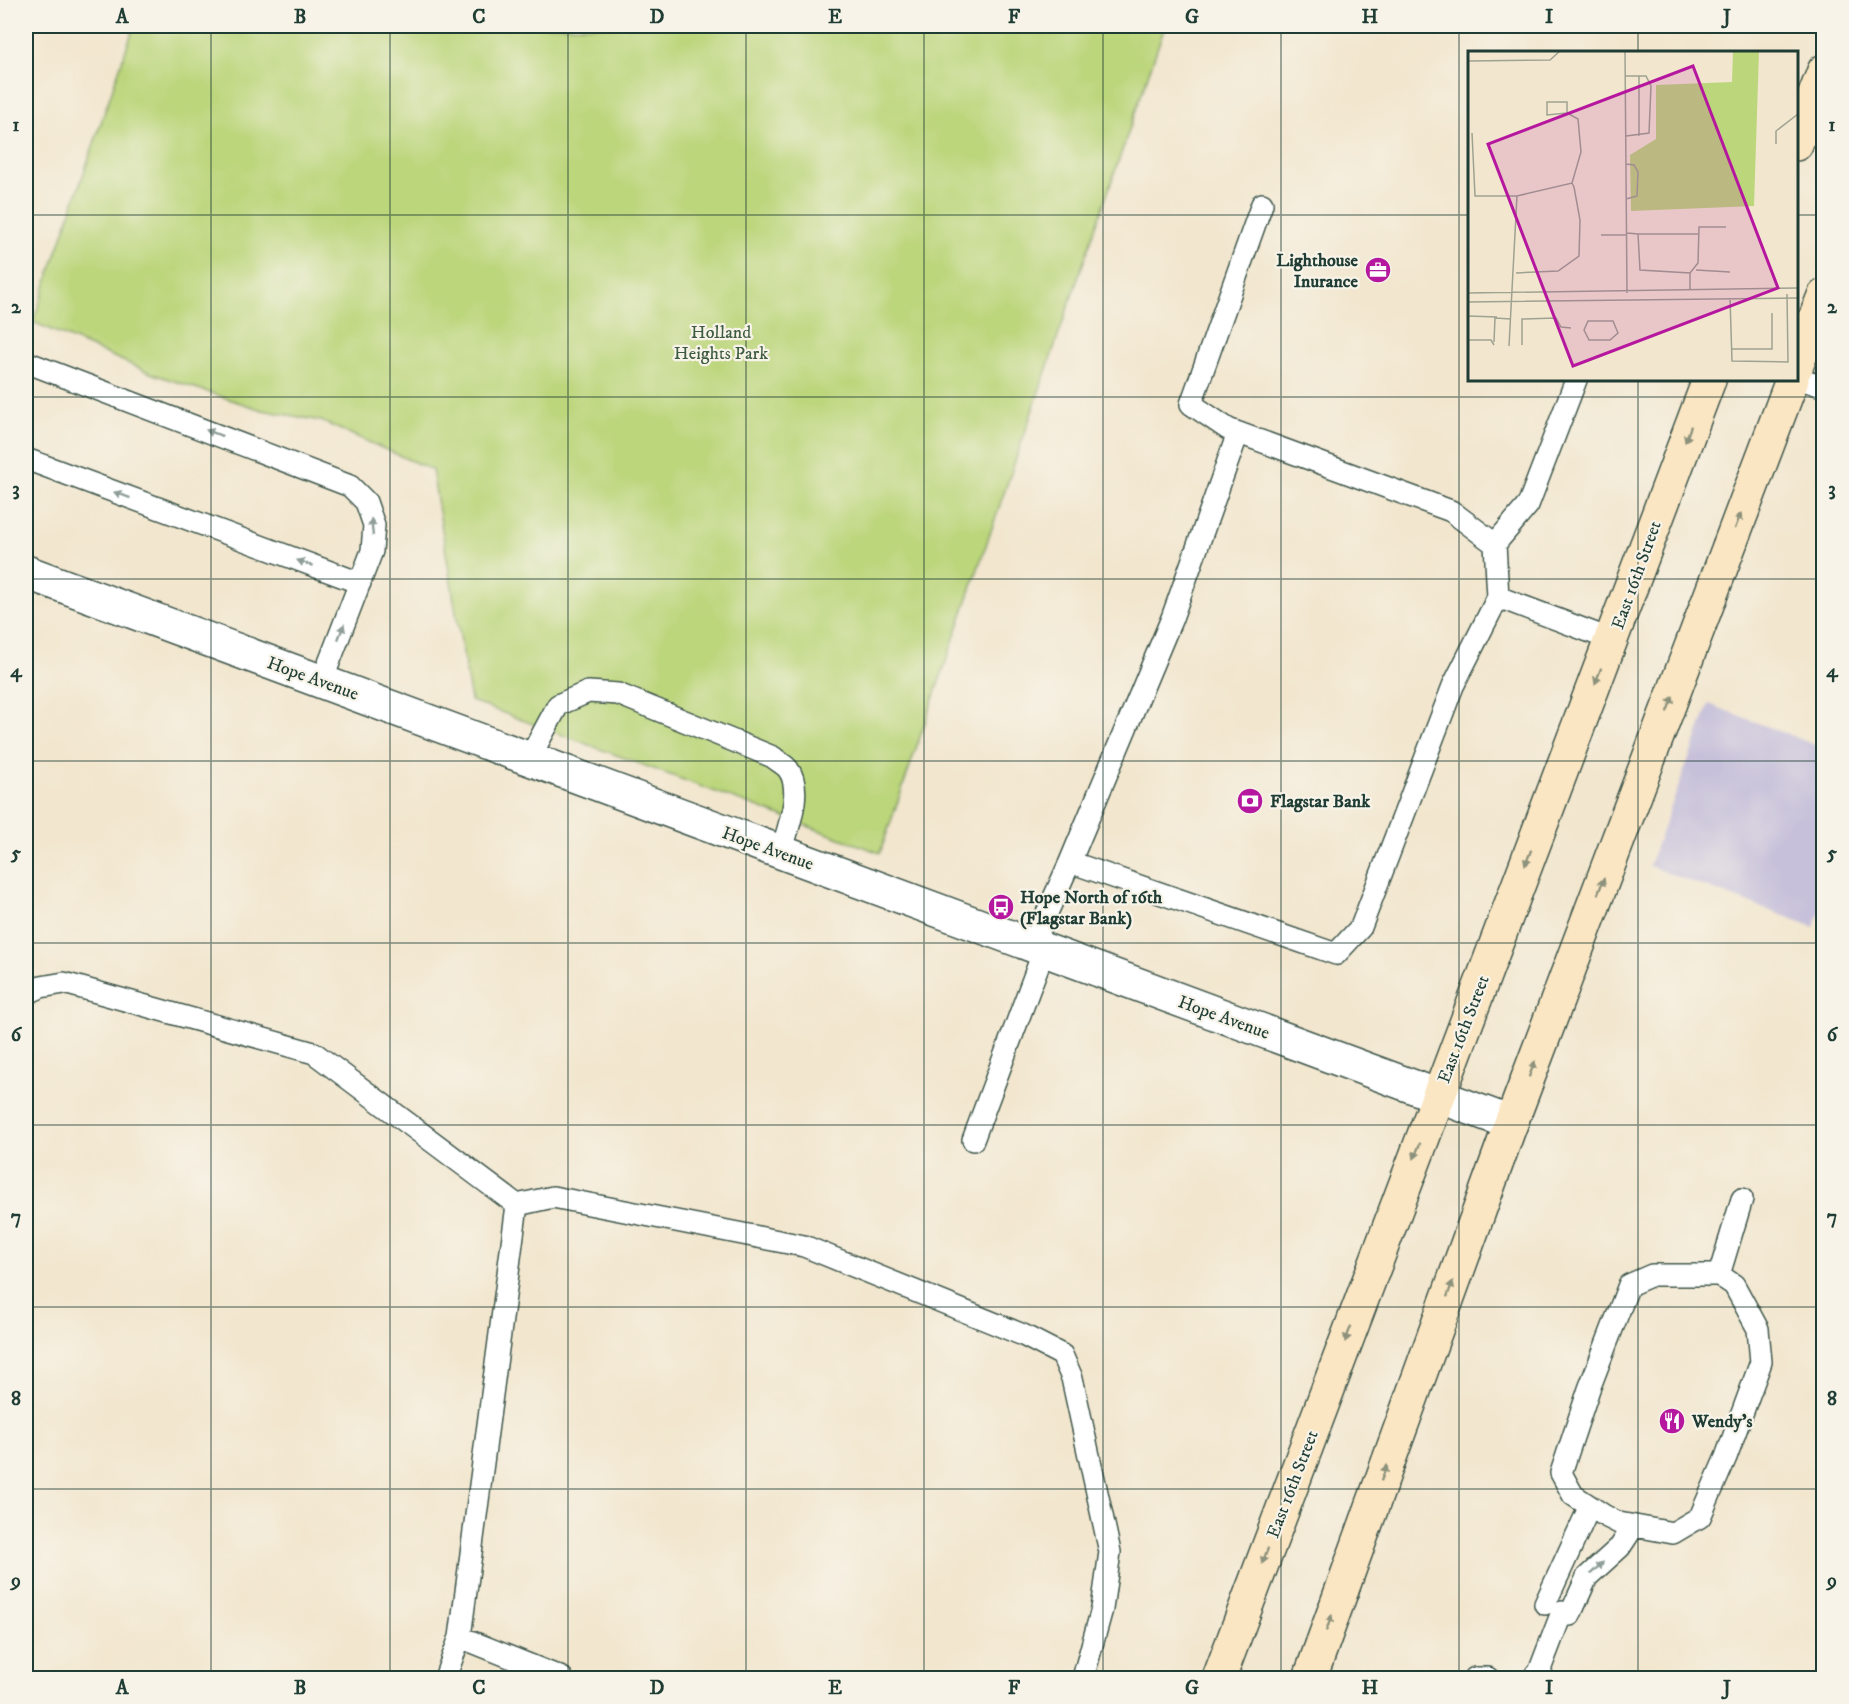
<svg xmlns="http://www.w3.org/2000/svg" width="1849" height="1704" viewBox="0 0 1849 1704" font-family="'IM FELL DW Pica',serif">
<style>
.industrial{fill:#c6c0da}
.green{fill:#bcd67c;stroke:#6e8a58;stroke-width:1.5}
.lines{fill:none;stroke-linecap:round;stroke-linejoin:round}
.service-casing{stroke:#3f564b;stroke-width:24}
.minor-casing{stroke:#3f564b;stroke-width:36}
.secondary-casing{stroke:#3f564b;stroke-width:36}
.service{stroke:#fff;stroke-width:21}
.minor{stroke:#fff;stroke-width:33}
.secondary{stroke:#fbe6c3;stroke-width:33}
.oneway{fill:#8f9e9a}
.oneway2{fill:#8d927c}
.grid{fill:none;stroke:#1f3d34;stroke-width:1.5;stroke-opacity:0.55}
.labels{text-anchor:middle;stroke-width:4.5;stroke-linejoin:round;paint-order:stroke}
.poi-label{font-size:18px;font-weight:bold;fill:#1f3d34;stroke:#f7f3e8;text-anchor:start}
.park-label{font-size:18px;fill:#3e5c42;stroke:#f7f3e8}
.street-label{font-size:18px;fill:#1f3d34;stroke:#f7f3e8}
.inset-road{fill:none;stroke:#9ea290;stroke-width:1.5}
.view{fill:#b5179e;fill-opacity:0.15;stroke:#b5179e;stroke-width:3}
.inset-edge{fill:none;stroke:#1f3d34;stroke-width:3}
.neatline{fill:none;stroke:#1f3d34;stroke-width:2}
.grid-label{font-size:20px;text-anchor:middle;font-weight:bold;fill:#1f3d34}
</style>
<rect width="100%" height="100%" fill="#f7f3e8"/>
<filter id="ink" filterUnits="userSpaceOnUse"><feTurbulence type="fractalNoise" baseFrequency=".0167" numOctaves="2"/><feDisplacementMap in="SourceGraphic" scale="12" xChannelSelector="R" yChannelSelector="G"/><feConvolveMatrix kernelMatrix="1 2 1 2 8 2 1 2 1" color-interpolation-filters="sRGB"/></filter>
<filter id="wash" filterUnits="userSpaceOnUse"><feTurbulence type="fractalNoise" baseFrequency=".008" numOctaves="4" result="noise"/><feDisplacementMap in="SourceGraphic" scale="24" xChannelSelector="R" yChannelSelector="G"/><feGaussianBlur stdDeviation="1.35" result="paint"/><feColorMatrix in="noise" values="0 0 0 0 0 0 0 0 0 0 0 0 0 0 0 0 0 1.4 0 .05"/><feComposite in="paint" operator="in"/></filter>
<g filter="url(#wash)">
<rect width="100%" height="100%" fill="#f2e6ce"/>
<!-- industrial -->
<path class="industrial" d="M1709,704L1823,748V904L1814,927L1649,866Z"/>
<!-- green -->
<path class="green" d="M134,26H1165L880,853L471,701L432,470L321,421L262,410L153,374L33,322Z"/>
</g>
<g filter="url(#ink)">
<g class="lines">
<defs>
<path id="service" d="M1262,204L1191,404L1228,429L1451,511L1495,544L1498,597
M26,362L350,486L366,502L374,525L372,551L322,681
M1796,377L1824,387
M26,459L360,583
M1495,544L1528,505L1576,380
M529,759L558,705L588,692L618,694L773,757C777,761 784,764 788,769C804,790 787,830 781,853
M1070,862L1172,618L1238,433
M1032,946L1070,862L1336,954L1361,927L1453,686L1498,597L1612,640
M26,994L41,987L64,983L314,1053L517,1205
M973,1140L1044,950
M1652,1275H1719L1734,1285L1758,1329L1761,1362L1726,1457L1700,1517L1673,1533L1619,1523L1605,1516L1573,1495L1561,1473L1589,1389L1629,1285Z
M1719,1275L1742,1199
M1545,1604L1590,1506
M1570,1615L1587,1577L1620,1547L1634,1526
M460,1637L562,1678
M445,1678L460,1637L517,1205L553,1197L804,1246L1023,1335L1062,1355L1072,1378L1110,1552L1102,1609L1083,1678
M1475,1678H1488
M1533,1678L1539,1672L1562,1612"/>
<path id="minor" d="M26,572L1511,1123"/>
<path id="secondary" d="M1796,144L1824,71
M1796,367L1824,296
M1219,1678L1709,380
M1310,1678L1511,1123L1792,380"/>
</defs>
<!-- service casing -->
<use href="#service" class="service-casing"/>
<!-- minor casing -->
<use href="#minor" class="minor-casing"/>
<!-- secondary casing -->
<use href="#secondary" class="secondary-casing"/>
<!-- service -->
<use href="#service" class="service"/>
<!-- minor -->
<use href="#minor" class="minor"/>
<!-- secondary -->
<use href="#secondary" class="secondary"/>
</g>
<!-- one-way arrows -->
<defs><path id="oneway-solid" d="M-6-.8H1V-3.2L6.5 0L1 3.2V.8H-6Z" transform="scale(1.5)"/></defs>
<g class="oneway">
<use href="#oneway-solid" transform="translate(214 433) rotate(-159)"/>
<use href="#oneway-solid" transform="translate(122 495) rotate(-160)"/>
<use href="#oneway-solid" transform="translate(372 527) rotate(-96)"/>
<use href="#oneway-solid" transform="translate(305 563) rotate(-160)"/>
<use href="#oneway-solid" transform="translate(341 632) rotate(-69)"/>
<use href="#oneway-solid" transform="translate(1597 1568) rotate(-43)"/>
</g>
<g class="oneway2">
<use href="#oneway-solid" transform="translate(1688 434) rotate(110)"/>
<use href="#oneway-solid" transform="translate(1738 521) rotate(-69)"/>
<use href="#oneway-solid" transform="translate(1598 676) rotate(111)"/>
<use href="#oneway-solid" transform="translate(1670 704) rotate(-69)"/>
<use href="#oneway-solid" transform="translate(1528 858) rotate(111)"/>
<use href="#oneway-solid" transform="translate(1601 886) rotate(-69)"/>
<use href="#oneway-solid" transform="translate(1532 1069) rotate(-69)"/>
<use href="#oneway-solid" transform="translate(1417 1151) rotate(111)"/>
<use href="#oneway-solid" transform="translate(1450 1289) rotate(-70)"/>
<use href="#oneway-solid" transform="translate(1348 1334) rotate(111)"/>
<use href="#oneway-solid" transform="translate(1384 1473) rotate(-70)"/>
<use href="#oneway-solid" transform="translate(1265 1556) rotate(111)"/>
<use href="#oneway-solid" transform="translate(1329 1623) rotate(-70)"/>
</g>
</g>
<!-- grid -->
<path class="grid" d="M211,26V1678M390,26V1678M568,26V1678M746,26V1678M924,26V1678M1103,26V1678M1281,26V1678M1459,26V1678M1638,26V52M26,215H1470M1796,215H1824M1638,380V1678M26,397H1824M26,579H1824M26,761H1824M26,943H1824M26,1125H1824M26,1307H1824M26,1489H1824"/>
<!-- icons -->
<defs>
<symbol id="office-disc" viewBox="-11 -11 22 22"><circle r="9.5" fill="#b5179e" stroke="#f7f3e8"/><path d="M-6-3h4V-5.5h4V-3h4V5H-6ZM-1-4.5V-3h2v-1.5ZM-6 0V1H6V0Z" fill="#fff"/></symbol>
<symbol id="bank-disc" viewBox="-11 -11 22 22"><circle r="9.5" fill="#b5179e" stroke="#f7f3e8"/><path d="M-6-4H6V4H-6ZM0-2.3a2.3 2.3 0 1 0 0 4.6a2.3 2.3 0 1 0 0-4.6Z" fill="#fff"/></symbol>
<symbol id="bus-disc" viewBox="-11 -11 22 22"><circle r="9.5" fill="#b5179e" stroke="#f7f3e8"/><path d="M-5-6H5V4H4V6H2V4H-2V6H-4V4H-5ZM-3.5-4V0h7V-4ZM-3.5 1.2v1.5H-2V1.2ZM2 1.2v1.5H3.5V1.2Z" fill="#fff"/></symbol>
<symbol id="restaurant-disc" viewBox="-11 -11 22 22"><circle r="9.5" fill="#b5179e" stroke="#f7f3e8"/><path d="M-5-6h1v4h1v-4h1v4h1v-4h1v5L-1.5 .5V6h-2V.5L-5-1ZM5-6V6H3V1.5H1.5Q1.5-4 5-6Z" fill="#fff"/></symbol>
</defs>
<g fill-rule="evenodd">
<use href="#office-disc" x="1363" y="255" width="30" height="30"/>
<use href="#bank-disc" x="1235" y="786" width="30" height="30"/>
<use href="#bus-disc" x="986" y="892" width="30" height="30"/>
<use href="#restaurant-disc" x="1657" y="1406" width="30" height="30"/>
</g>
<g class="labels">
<!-- poi labels -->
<g class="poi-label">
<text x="1358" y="266" text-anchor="end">Lighthouse<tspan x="1358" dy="21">Inurance</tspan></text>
<text x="1270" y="807">Flagstar Bank</text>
<text x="1020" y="903">Hope North of 16th<tspan x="1020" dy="21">(Flagstar Bank)</tspan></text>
<text x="1692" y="1427">Wendy's</text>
</g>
<!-- park labels -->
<g class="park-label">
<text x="721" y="338">Holland<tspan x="721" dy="21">Heights Park</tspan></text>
</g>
<!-- street labels -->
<g class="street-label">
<text transform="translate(1636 575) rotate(-70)" y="6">East 16th Street</text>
<text transform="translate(313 678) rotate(20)" y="6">Hope Avenue</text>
<text transform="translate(768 848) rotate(20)" y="6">Hope Avenue</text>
<text transform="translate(1224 1017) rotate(20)" y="6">Hope Avenue</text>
<text transform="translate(1463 1029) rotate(-69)" y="6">East 16th Street</text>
<text transform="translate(1292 1484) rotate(-69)" y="6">East 16th Street</text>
</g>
</g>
<!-- overview -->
<g transform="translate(1468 51)">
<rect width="330" height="330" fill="#f2e6ce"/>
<path d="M265,0H291L286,155L163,160L162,104L188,88V34L264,31Z" fill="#bcd67c"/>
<path class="inset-road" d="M157,0L159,242M0,10L82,9L92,0M157,25H178L183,35L181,82L158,85M171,25V85M99,62L79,64V51H99V62L110,68L113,101L104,132M4,82L7,145H49L104,132L106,136L112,169L111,205L90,220L48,222M308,93V80L330,63M158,113L166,114L170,121L169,145L158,148M159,182L170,183L172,219L222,222V238M170,183H230M133,184H159M228,219L262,221M222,222L230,212L231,176H258M0,242L330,237M262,247L264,310L320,311L319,243M0,251L330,247M0,265L29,266M120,270H145L150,282L142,289H121L116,279ZM0,289H23L26,294M26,291L27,267L43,268M54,294V268L88,267L93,276L103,277M41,295L49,145M263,298H304V262"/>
<path class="view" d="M225,15L310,237L105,315L20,93Z"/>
<rect width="330" height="330" class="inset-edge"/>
</g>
<!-- margin -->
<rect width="1849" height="1704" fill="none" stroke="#f7f3e8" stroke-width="66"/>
<rect x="33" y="33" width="1783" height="1638" class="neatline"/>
<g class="grid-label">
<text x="122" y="23">A</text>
<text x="300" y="23">B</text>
<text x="479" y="23">C</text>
<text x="657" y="23">D</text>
<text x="835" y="23">E</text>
<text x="1014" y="23">F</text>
<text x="1192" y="23">G</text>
<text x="1370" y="23">H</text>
<text x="1549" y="23">I</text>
<text x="1727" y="23">J</text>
<text x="16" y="131">1</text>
<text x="1832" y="131">1</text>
<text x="16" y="313">2</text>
<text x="1832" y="313">2</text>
<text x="16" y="495">3</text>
<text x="1832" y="495">3</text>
<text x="16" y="677">4</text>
<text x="1832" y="677">4</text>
<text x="16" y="859">5</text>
<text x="1832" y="859">5</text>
<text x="16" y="1041">6</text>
<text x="1832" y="1041">6</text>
<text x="16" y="1223">7</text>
<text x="1832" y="1223">7</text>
<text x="16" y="1405">8</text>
<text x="1832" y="1405">8</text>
<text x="16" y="1587">9</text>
<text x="1832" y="1587">9</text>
<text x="122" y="1694">A</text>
<text x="300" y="1694">B</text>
<text x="479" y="1694">C</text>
<text x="657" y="1694">D</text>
<text x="835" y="1694">E</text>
<text x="1014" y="1694">F</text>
<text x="1192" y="1694">G</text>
<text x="1370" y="1694">H</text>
<text x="1549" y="1694">I</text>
<text x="1727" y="1694">J</text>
</g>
</svg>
